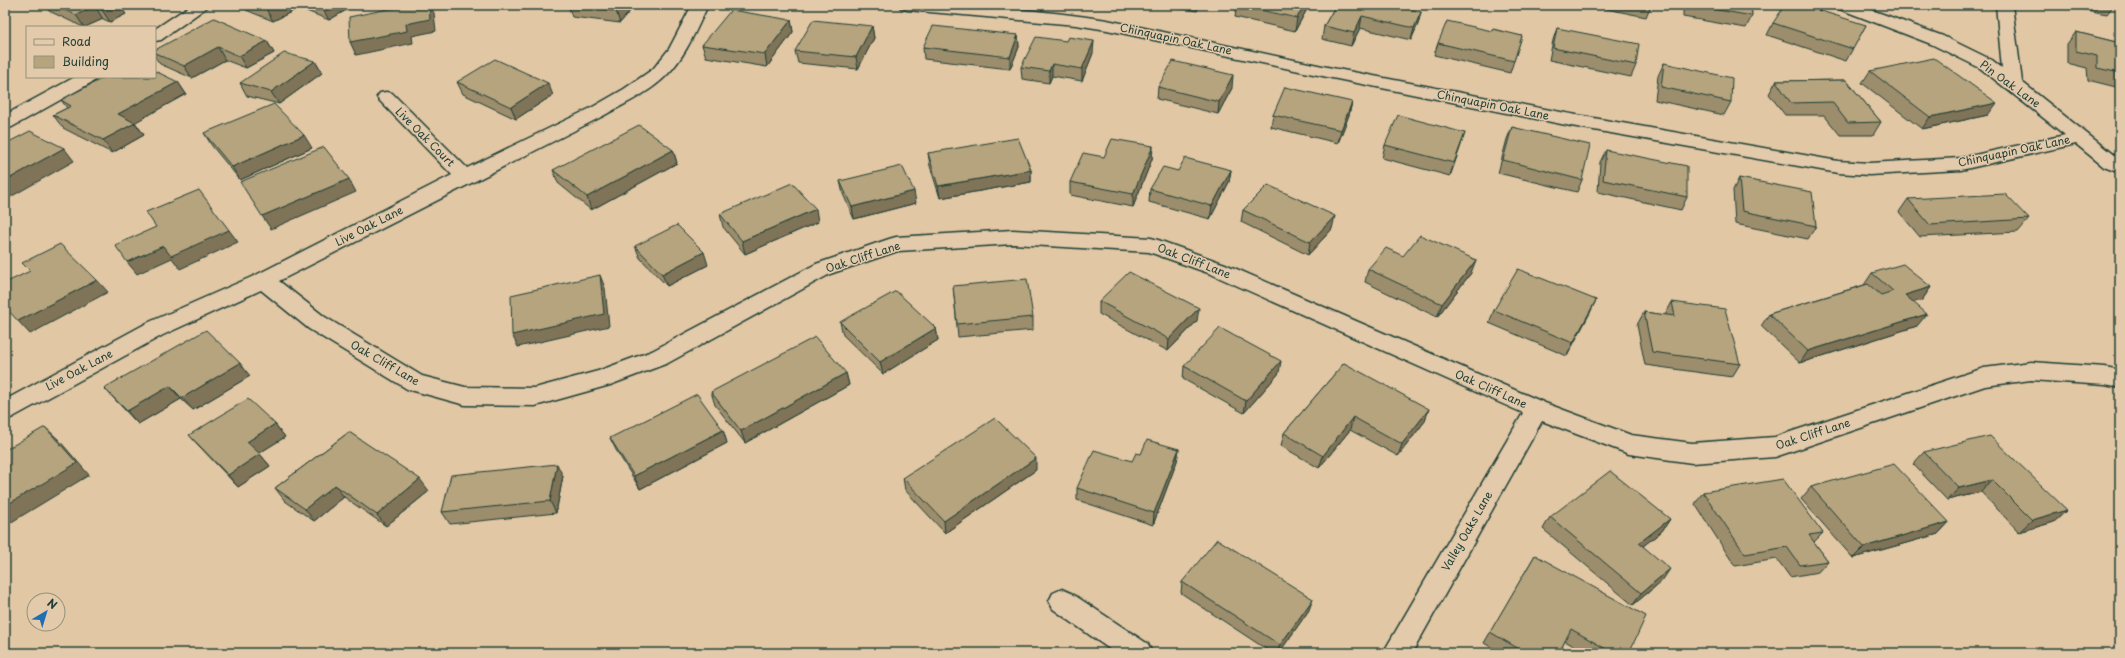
<svg xmlns="http://www.w3.org/2000/svg" width="2125" height="658" viewBox="0 0 2125 658" font-family="'Playpen Sans',sans-serif">
<style>
.lines{fill:none;stroke-linecap:round;stroke-linejoin:round}
.minor-casing{stroke:#1f3d34;stroke-width:3}
.minor{fill:#e2caab;fill-rule:evenodd}
.wall{fill:#9c8d6c;stroke:#1f3d34}
.shaded-wall{fill:#7f7358;stroke:#1f3d34}
.building{fill:#b5a47e;stroke:#1f3d34}
.labels{text-anchor:middle;stroke-width:3;stroke-linejoin:round;paint-order:stroke}
.street-label{font-size:11px;fill:#1f3d34;stroke:#e2caab}
</style>
<rect width="100%" height="100%" fill="#e1c7a4"/>
<filter id="ink" filterUnits="userSpaceOnUse"><feTurbulence type="fractalNoise" baseFrequency=".025" numOctaves="2"/><feDisplacementMap in="SourceGraphic" scale="8" xChannelSelector="R" yChannelSelector="G"/><feConvolveMatrix kernelMatrix="1 2 1 2 8 2 1 2 1" color-interpolation-filters="sRGB"/></filter>
<g filter="url(#ink)">
<g class="lines">
<defs>
<path id="minor" d="M191,5H210L161,40L155,41V29Z
M692,5H708C696,30 686,56 666,76C649,93 624,104 603,116L279,281L325,317L422,376L465,387L535,388L598,371L652,351L816,264L889,239L896,237L1013,230L1151,238L1158,240L1225,264L1545,403L1631,435L1692,443L1775,437L1984,368L2031,362L2105,367L2120,370V388L2105,385L2031,380L1985,386L1775,457L1692,463L1629,454L1542,421L1412,653H1383L1523,413L1211,274L1149,252L1013,244L898,251L830,274L668,363L610,385L535,406L465,405L407,389L309,329L261,290L163,335L13,417L5,420V400L147,323L256,275L452,175L380,101L377,97L380,93L386,92L392,93L467,168L591,108L624,89L653,69L669,49Z
M899,5C968,5 1038,9 1107,20L1332,68L1571,114L1838,161L1869,163L1961,158L2065,135L1980,68L1931,44L1837,8L1835,5H1858L1943,36L1992,60L2002,68L1996,5H2012L2022,82L2120,160V173L2104,167L2076,144L1961,170L1869,175L1838,173L1571,126L1332,78L1107,30L1076,25L907,10L901,8Z
M75,77H97L94,81L12,127L5,129V115Z
M1062,589L1071,593L1148,644L1152,653H1115L1053,609L1049,601L1053,593Z"/>
</defs>
<!-- minor casing -->
<use href="#minor" class="minor-casing"/>
<!-- minor -->
<use href="#minor" class="minor"/>
</g>
<!-- wall -->
<path class="wall" d="M45,5H127L121,8L126,14L110,22L103,19L85,27H83L49,11Z
M243,5H355L329,20L299,8L273,21L246,10Z
M568,5H635L620,23L572,17Z
M1158,5H1199L1197,11Z
M1237,5L1306,11L1295,31L1235,17Z
M1336,5L1421,12L1418,24L1411,40L1360,28L1351,46L1322,39L1324,26Z
M1587,5H1651L1646,17Z
M1683,5H1751L1752,16L1746,28L1683,17Z
M2069,5H2114L2107,14L2070,7Z
M791,20L793,32L767,67L706,57L702,45Z
M1773,23L1866,25L1846,61L1767,35Z
M872,26L874,38L858,69L798,63L795,51Z
M1557,28L1636,65L1631,77L1549,60L1553,40Z
M1492,31L1522,36L1510,73L1434,55L1438,43Z
M2076,32L2120,43V88L2088,80L2087,68L2067,63V44Z
M1018,35L1019,47L1010,69L924,59L923,47Z
M267,41L274,53L246,68L225,60L192,78L160,64L155,57V50Z
M1093,53L1082,81L1052,76L1049,83L1022,79L1021,67Z
M315,61L322,73L279,104L247,96L240,83Z
M1664,63L1731,102L1724,115L1655,100L1658,76Z
M1870,71L1988,115L1922,129L1862,83Z
M1846,80L1881,122L1873,135H1840L1824,115H1785L1769,94L1776,81Z
M178,82L186,94L135,122L144,135L112,153L63,128L53,115L67,108L61,100Z
M457,82L553,95L516,119L463,94Z
M1158,87L1232,88L1218,114L1157,99Z
M1352,102L1349,115L1338,143L1271,127L1273,115Z
M2120,117V122L2118,120Z
M1512,127L1582,180L1577,192L1498,173L1507,139Z
M204,133L312,148L240,180L212,146Z
M1385,145H1461L1450,176L1382,158Z
M1153,146L1152,159L1133,207L1070,195V182L1104,157Z
M673,150L677,163L591,210L558,183L553,170Z
M1606,150L1687,197L1681,210L1598,192L1600,162Z
M928,153L1031,170V182L940,198L930,166Z
M1231,170L1229,182L1210,219L1149,202L1150,189L1178,171Z
M1739,178L1816,226L1808,239L1735,224L1733,190Z
M840,181L916,203L854,219L843,194Z
M1908,199L2029,219L2018,232L1920,237L1899,212Z
M1243,210L1332,229L1308,255L1241,222Z
M720,214L818,222L745,254L723,227Z
M635,246L708,265L667,286L640,258Z
M1403,256L1471,273L1437,317L1365,282L1368,269Z
M1872,273L1931,287L1922,300L1914,302L1917,326L1800,363L1761,326L1769,314L1864,285Z
M953,286L1033,317V330L958,337Z
M1596,300L1567,356L1489,323L1494,310Z
M1099,301L1197,321L1168,351L1099,314Z
M1672,302L1740,364L1732,377L1645,365L1637,325L1644,312L1665,315Z
M840,322L936,328L938,340L883,374L843,335Z
M1344,363L1425,421L1398,456L1350,430L1319,468L1281,446L1284,433Z
M1184,366L1279,373L1244,413L1183,379Z
M846,373L849,385L745,443L715,405L711,392Z
M250,376L193,410L181,399L138,424L104,388Z
M275,424L285,437L259,453L270,466L238,487L200,447L189,435Z
M723,430L727,443L640,489L616,450L610,438Z
M349,432L429,491L386,526L344,497L314,521L285,501L275,488Z
M1179,449L1177,461L1153,525L1077,500V488L1132,461L1141,454Z
M1924,452L2067,510L2054,522L2019,532L1981,492L1947,500L1913,464Z
M1036,470L945,533L905,490L903,478Z
M563,476L556,513L450,524L442,512Z
M1811,487L1949,522L1938,534L1853,558L1801,499Z
M1703,492L1823,533L1814,542L1828,561L1818,572L1790,577L1777,559L1735,566L1695,504Z
M1550,517L1670,519L1662,531L1643,546L1662,581L1633,605L1543,529Z
M1535,555L1629,653H1586L1565,641L1559,653H1501L1484,643Z
M1182,582L1309,610L1279,653H1272L1181,593Z"/>
<!-- shaded-wall -->
<path class="shaded-wall" d="M112,5H127L121,8L126,14L110,22L102,10Z
M274,5H297L299,8L273,21L266,9Z
M327,5H355L329,20L322,8Z
M429,5H430L434,13L436,31L412,36L413,43L356,55L350,42L406,24Z
M621,5H635L620,23L616,11Z
M1198,5H1199L1197,11Z
M1304,5H1307L1306,11L1295,31L1297,18Z
M95,6L103,19L85,27H84L76,15Z
M1421,12L1418,24L1411,40L1414,28Z
M1362,16L1360,28L1351,46L1354,33Z
M791,20L793,32L767,67L765,54Z
M872,26L874,38L858,69L856,57Z
M1018,35L1019,47L1010,69V57Z
M267,41L274,53L246,68L239,56Z
M1094,41L1093,53L1082,81V69Z
M218,47L225,60L192,78L184,66Z
M315,61L322,73L279,104L271,92Z
M1052,64V76L1049,83V71Z
M1233,75L1232,88L1218,114L1219,102Z
M178,82L186,94L127,127L118,114Z
M548,83L553,95L516,119L511,107Z
M1352,102L1349,115L1338,143L1341,130Z
M1997,103L1988,115L1922,129L1930,117Z
M135,123L144,135L112,153L103,140Z
M1465,133L1461,145L1450,176L1454,163Z
M304,135L312,148L240,180L232,167Z
M1153,146L1152,159L1133,207V194Z
M64,148L74,161L5,200V181Z
M673,150L677,163L591,210L587,197Z
M1031,170V182L940,198L938,186Z
M1231,170L1229,182L1210,219L1212,206Z
M349,179L356,192L271,229L262,216Z
M914,191L916,203L854,219L852,207Z
M816,209L818,222L745,254L742,241Z
M1335,216L1332,229L1308,255L1310,242Z
M229,230L238,242L180,269L172,258L137,274L127,262L163,246Z
M704,252L708,265L667,286L662,274Z
M1476,260L1471,273L1437,317L1442,304Z
M600,275L605,288L609,326L518,347L512,335Z
M97,280L108,292L30,334L18,321Z
M1931,287L1922,300L1896,307L1905,295Z
M1596,300L1590,313L1567,356L1573,343Z
M1199,308L1197,321L1168,351L1169,339Z
M1927,314L1917,326L1800,363L1808,351Z
M936,328L938,340L883,374L880,362Z
M1281,361L1279,373L1244,413L1246,401Z
M240,363L250,376L193,410L182,398Z
M846,373L849,385L745,443L741,431Z
M170,386L181,399L138,424L127,411Z
M1429,409L1425,421L1398,456L1402,444Z
M1353,417L1350,430L1319,468L1323,456Z
M275,424L285,437L258,454L247,442Z
M45,427L58,439L89,475L5,526V506Z
M723,430L727,443L640,489L634,476Z
M1179,449L1177,461L1153,525L1154,513Z
M260,454L270,466L238,487L228,475Z
M1036,458V470L945,533L944,521Z
M557,464L563,476L556,513L550,501Z
M420,479L429,491L386,526L377,515Z
M1992,480L1981,492L1947,500L1959,488Z
M335,485L344,497L314,521L305,509Z
M2067,510L2054,522L2019,532L2032,520Z
M1670,519L1662,531L1632,555L1639,543Z
M1949,522L1938,534L1853,558L1864,547Z
M1670,569L1662,581L1633,605L1641,593Z
M1313,599L1309,610L1279,653H1277L1280,645Z"/>
<!-- building -->
<path class="building" d="M54,5H112L102,10L95,6L76,15Z
M256,5H274L266,9Z
M316,5H327L322,8Z
M408,5H429L430,19L406,24L407,31L350,42L349,17Z
M569,5H621L616,11Z
M1237,5H1304L1297,18Z
M1336,5H1391L1421,12L1414,28L1362,16L1354,33L1324,26Z
M1690,5H1751L1752,16Z
M1785,5H1802L1866,25L1853,49L1773,23Z
M731,10L791,20L765,54L702,45Z
M214,18L267,41L239,56L218,47L184,66L155,53V50Z
M813,20L872,26L856,57L795,51Z
M1447,21L1492,31L1493,29L1522,36L1514,61L1438,43Z
M933,26L1018,35L1010,57L923,47Z
M1557,28L1639,44L1636,65L1553,48Z
M2076,32L2120,43V73L2097,68V56L2076,51Z
M1036,37L1066,41L1068,37L1094,41L1082,69L1052,64L1049,71L1021,67Z
M284,53L315,61L271,92L240,83Z
M1934,58L1997,103L1930,117L1870,71Z
M495,59L548,83L511,107L457,82Z
M1173,61L1233,75L1219,102L1158,87Z
M1664,63L1732,78L1731,102L1661,87Z
M155,71L178,82L118,114L135,123L103,140L53,115L71,106L61,100L105,77H155Z
M1846,80L1881,122L1848,123L1832,102L1791,103L1776,81Z
M1285,87L1352,102L1341,130L1273,115Z
M274,104L304,135L232,167L204,133Z
M1398,115L1465,133L1454,163L1385,145Z
M639,125L673,150L587,197L553,170Z
M1512,127L1590,145L1582,180L1503,160Z
M30,131L64,148L5,181V144Z
M1018,138L1031,170L938,186L928,153Z
M1112,139L1153,146L1133,194L1070,182L1083,153L1104,157Z
M324,147L349,179L262,216L240,182Z
M1606,150L1687,166V197L1603,180Z
M1185,158L1231,170L1212,206L1150,189L1163,167L1178,171Z
M902,166L914,191L852,207L840,181Z
M1739,178L1812,192L1816,226L1742,211Z
M792,183L816,209L742,241L720,214Z
M1268,185L1335,216L1310,242L1243,210Z
M199,190L229,230L171,256L163,246L127,262L115,245L156,227L146,212Z
M2005,194L2029,219L1930,225L1908,199Z
M677,225L704,252L662,274L635,246Z
M1420,235L1476,260L1442,304L1368,269L1386,248L1403,256Z
M60,244L97,280L18,321L5,307V283L30,271L22,263Z
M1903,264L1931,287L1905,295L1927,314L1808,351L1769,314L1868,284L1881,295L1893,291L1872,273Z
M1518,269L1596,300L1573,343L1494,310Z
M1129,272L1199,308L1169,339L1099,301Z
M600,275L604,314L512,335L511,295Z
M1027,279L1033,317L957,324L953,286Z
M896,291L936,328L880,362L840,322Z
M1672,302L1725,309L1740,364L1652,352L1644,312L1675,316Z
M1220,328L1281,361L1246,401L1184,366Z
M206,330L240,363L182,398L170,386L127,411L104,388Z
M815,337L846,373L741,431L711,392Z
M1344,363L1429,409L1402,444L1353,417L1323,456L1284,433Z
M697,394L723,430L634,476L610,438Z
M248,399L275,424L247,442L260,454L228,475L189,435Z
M995,418L1036,458L944,521L903,478Z
M45,427L77,463L5,506V450Z
M349,432L420,479L377,515L335,485L305,509L275,488Z
M1990,436L2067,510L2032,520L1992,480L1959,488L1924,452Z
M1147,440L1179,449L1154,513L1077,488L1094,450L1132,461L1136,453L1141,454Z
M557,464L550,501L442,512L451,475Z
M1894,464L1949,522L1864,547L1811,487Z
M1610,471L1670,519L1639,543L1670,569L1641,593L1550,517Z
M1783,479L1823,533L1809,535L1828,561L1800,565L1787,547L1745,554L1703,492Z
M1217,539L1313,599L1280,645L1182,582Z
M1535,555L1646,616L1629,653H1613L1571,629L1559,653H1526L1490,632Z"/>
</g>
<g class="labels">
<!-- street labels -->
<g class="street-label">
<text transform="translate(1176 39) rotate(12)" y="4">Chinquapin Oak Lane</text>
<text transform="translate(2010 84) rotate(36)" y="4">Pin Oak Lane</text>
<text transform="translate(1493 105) rotate(11)" y="4">Chinquapin Oak Lane</text>
<text transform="translate(425 137) rotate(45)" y="4">Live Oak Court</text>
<text transform="translate(2014 151) rotate(-12)" y="4">Chinquapin Oak Lane</text>
<text transform="translate(369 226) rotate(-27)" y="4">Live Oak Lane</text>
<text transform="translate(863 257) rotate(-18)" y="4">Oak Cliff Lane</text>
<text transform="translate(1194 261) rotate(21)" y="4">Oak Cliff Lane</text>
<text transform="translate(385 363) rotate(30)" y="4">Oak Cliff Lane</text>
<text transform="translate(79 370) rotate(-28)" y="4">Live Oak Lane</text>
<text transform="translate(1491 389) rotate(24)" y="4">Oak Cliff Lane</text>
<text transform="translate(1813 434) rotate(-18)" y="4">Oak Cliff Lane</text>
<text transform="translate(1467 531) rotate(-60)" y="4">Valley Oaks Lane</text>
</g>
</g>
<!-- margin -->
<rect width="2125" height="658" fill="none" stroke="#e2caab" stroke-width="20"/>
<rect x="10" y="10" width="2105" height="638" fill="none" stroke="#1f3d34" stroke-width="1.5" filter="url(#ink)"/>
<!-- legend -->
<rect x="26" y="26" width="130" height="52" fill="#e2caab" stroke="#94927b"/>
<rect x="34" y="39" width="20" height="6" fill="#e2caab" stroke="#94927b"/>
<text x="62" y="46" font-size="12" fill="#1f3d34">Road</text>
<rect x="34" y="56" width="20" height="12" fill="#b5a47e" stroke="#94927b"/>
<text x="62" y="66" font-size="12" fill="#1f3d34">Building</text>
<!-- north arrow -->
<g transform="translate(46 612) rotate(38)"><circle r="19" fill="#e2caab" stroke="#94927b"/>
<path d="M0-3L7 15L0 10L-7 15Z" fill="#1f6fb2"/>
<text y="-6" font-size="11" font-weight="bold" text-anchor="middle" fill="#1f3d34">N</text>
</g>
</svg>
